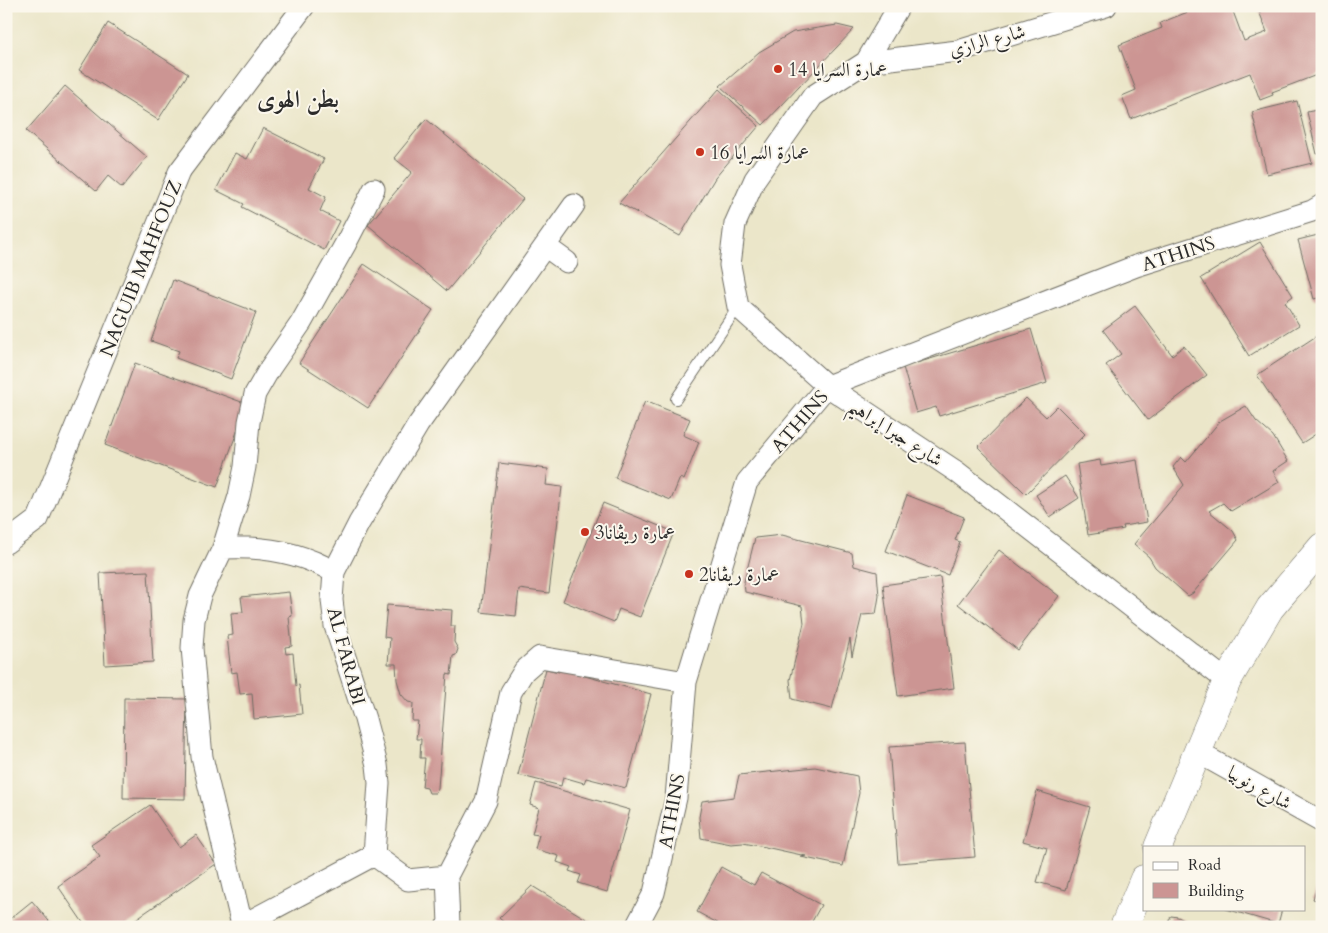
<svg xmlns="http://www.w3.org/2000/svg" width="1328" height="933" viewBox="0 0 1328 933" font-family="Cardo,Amiri,serif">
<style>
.building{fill:#cc9593}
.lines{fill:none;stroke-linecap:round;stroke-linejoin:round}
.lane-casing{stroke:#6e6c62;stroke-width:12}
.street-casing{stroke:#6e6c62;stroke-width:23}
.secondary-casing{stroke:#6e6c62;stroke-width:29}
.lane{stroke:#fff;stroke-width:10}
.street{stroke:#fff;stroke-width:21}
.secondary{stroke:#fff;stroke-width:28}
.poi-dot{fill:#c8321e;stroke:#fbf7ec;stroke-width:2}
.labels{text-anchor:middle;stroke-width:4;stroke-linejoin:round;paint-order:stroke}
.street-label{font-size:19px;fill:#2b2b2b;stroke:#fbf7ec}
.poi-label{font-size:19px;fill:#2b2b2b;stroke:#fbf7ec;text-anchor:start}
.district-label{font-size:24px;font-weight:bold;fill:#2b2b2b;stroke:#fbf7ec}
</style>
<rect width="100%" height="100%" fill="#fbf7ec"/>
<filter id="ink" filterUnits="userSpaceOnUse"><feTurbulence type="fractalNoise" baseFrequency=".02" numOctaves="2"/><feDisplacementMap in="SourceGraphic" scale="10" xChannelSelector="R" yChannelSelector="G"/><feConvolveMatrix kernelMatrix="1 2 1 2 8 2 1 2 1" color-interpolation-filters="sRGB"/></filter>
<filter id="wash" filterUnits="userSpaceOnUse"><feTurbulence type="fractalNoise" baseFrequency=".0096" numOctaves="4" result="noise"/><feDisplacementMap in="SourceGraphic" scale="20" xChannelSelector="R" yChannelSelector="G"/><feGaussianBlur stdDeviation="1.12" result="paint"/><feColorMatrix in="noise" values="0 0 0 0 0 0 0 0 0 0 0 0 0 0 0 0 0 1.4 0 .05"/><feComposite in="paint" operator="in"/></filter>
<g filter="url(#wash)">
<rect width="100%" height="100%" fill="#ebe6c9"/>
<g id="blocks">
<!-- building -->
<path class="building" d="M1203,6H1231L1244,41L1267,32L1257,6H1322V73L1272,92L1273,95L1260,100L1250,73L1131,119L1122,96L1136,90L1119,45L1162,28L1160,23Z
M108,23L188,74L158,120L79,70Z
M837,25L854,29L763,125L720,86L759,52L793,32Z
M65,86L147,157L122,188L108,176L96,191L26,131Z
M719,89L759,126L715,178L680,236L619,203Z
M1297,101L1312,163L1267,174L1252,112Z
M1322,109V153L1317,154L1307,112Z
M426,119L523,199L447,291L368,225L412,172L394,158Z
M263,128L324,159L309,188L326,197L320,211L339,221L324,250L242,207L244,204L216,190L235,153L247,159Z
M1322,234V297L1314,299L1298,240Z
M1260,242L1293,296L1285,302L1299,325L1249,356L1201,278Z
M364,264L433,310L368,408L299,363Z
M173,280L256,312L231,379L176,358L179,351L151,341Z
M1135,306L1172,355L1184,346L1207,375L1148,420L1106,365L1121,354L1103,330Z
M1031,329L1047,383L939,416L936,407L916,413L903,367Z
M1321,333L1322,430L1302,443L1257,375Z
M135,363L247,404L217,487L105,445Z
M1026,398L1046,417L1057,406L1085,434L1026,494L978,447Z
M645,401L690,419L683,435L699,442L684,480L680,478L671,500L615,478Z
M1246,406L1256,421L1273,436L1288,461L1273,471L1279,482L1231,511L1223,503L1209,511L1233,531L1238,540L1193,593L1188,596L1155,567L1149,557L1134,544L1184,485L1173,467L1181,457L1186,462L1220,421Z
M1100,460L1101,466L1137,460L1147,522L1123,526L1124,529L1088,535L1077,464Z
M499,463L548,469L546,485L562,487L549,593L519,589L516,616L481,612Z
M1065,476L1079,498L1050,517L1036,495Z
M907,495L964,517L955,540L960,542L948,575L886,551Z
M603,503L674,532L640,617L619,609L614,622L563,601Z
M782,535L852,553L854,566L877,572L879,596L876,614L862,615L852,656L850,639L832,709L792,699L790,680L804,623L802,606L745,592L744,582L755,538Z
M999,550L1059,596L1018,650L958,604Z
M148,571L153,662L105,665L100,573Z
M940,577L954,688L898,696L883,585Z
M289,592L292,616L289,617L292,646L285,647L286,654L293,653L296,686L299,685L302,714L254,719L252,693L240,694L237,672L231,673L227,636L233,635L231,613L243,612L241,597Z
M387,605L452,610L451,626H455L454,642L458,649L456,655L453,656L451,675L447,674L438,788L435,793H429L427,788L422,787L425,758H420L421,739H416L418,721H412L413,703L408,702L401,694L397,680L396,664H388L390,638L384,637Z
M546,669L559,672V669L651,694L626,788L586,778L584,783L563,777L561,786L518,775Z
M124,698L187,699L185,799L123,798Z
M965,742L975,857L898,863L889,747Z
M815,767L857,776L859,793L843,866L801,857L806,856L765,847L743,843L731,844L701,838L699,817L702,801L734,797L739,775Z
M536,783L630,810L607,892L578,883L581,875L569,871L571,867L557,862L559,856L535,849L539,835L532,834L539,808L530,805Z
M1037,791L1090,807L1066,890L1037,882L1047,848L1023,841Z
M150,805L179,847L196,835L216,864L124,927H86L58,886L100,857L91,845Z
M721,867L754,885L761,873L821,905L809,927H725L697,912Z
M1319,881L1322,882V902L1313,899Z
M532,886L596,925L595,927H505L507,925L499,918Z
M32,901L54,927H6V922Z
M1226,909H1282L1278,924Z
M1171,916L1178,917L1197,927H1166Z"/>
</g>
</g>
<g filter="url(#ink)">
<use href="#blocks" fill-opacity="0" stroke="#6e6c62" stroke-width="1"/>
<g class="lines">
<defs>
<path id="lane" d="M676,399L738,307"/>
<path id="street" d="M899,6L866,62L813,96L755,179L735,224L730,265L738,307L827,386L957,472L1227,681
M866,62L958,51L1106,6
M545,246L567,262
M6,543L38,519L179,172L304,6
M223,548C262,546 299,551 334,572L332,600L335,626L365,719L377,765L379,783L374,855
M334,572L359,523L418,425L574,205
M1199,753L1322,822
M374,855L408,880L447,876L486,801L511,692L524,671L540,657L686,682
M242,925L202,757L192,648L194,620L200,596L223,548L239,496L245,467L249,422L255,394L270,368L301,323L346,243L374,189
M239,927L374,855
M446,927L449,924L447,876
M636,927L654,893L676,798L686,682L747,482L827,386L1136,266L1312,211L1322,205"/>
<path id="secondary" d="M1158,847L1227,681L1270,608L1322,547
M1124,927L1144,879"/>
</defs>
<!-- lane casing -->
<use href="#lane" class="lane-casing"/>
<!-- street casing -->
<use href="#street" class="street-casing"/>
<!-- secondary casing -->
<use href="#secondary" class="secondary-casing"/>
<!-- lane -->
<use href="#lane" class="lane"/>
<!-- street -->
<use href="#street" class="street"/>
<!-- secondary -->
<use href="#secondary" class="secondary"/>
</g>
</g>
<!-- markers -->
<g class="poi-dot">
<circle cx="778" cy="69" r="5"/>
<circle cx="700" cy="152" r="5"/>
<circle cx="585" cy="532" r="5"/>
<circle cx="689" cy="574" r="5"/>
</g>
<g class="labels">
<!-- street labels -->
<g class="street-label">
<text transform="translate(987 40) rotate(-15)" y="7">شارع الرازي</text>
<text transform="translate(1178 253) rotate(-18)" y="7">ATHINS</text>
<text transform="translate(140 268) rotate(-68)" y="7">NAGUIB MAHFOUZ</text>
<text transform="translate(799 421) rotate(-49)" y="7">ATHINS</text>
<text transform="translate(896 432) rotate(33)" y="7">شارع جبرا إبراهيم</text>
<text transform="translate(347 656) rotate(75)" y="7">AL FARABI</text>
<text transform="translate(1260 787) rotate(29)" y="7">شارع رنوبيا</text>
<text transform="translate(671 811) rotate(-80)" y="7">ATHINS</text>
</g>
<!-- poi labels -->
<g class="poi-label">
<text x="788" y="76">عمارة السرايا 14</text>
<text x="710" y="159">عمارة السرايا 16</text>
<text x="595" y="539">عمارة ريڤانا3</text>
<text x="699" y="581">عمارة ريڤانا2</text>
</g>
<!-- district labels -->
<g class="district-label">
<text x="298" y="107">بطن الهوى</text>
</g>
</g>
<!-- margin -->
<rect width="1328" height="933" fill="none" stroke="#fbf7ec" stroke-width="25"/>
<!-- legend -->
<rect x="1143" y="846" width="162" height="65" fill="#fbf7ec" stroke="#a8a59f"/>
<rect x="1153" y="862" width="25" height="8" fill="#ffffff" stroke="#a8a59f"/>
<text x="1188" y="870" font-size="15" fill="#2b2b2b">Road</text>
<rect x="1153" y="883" width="25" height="15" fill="#cc9593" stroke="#a8a59f"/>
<text x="1188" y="896" font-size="15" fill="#2b2b2b">Building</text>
</svg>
